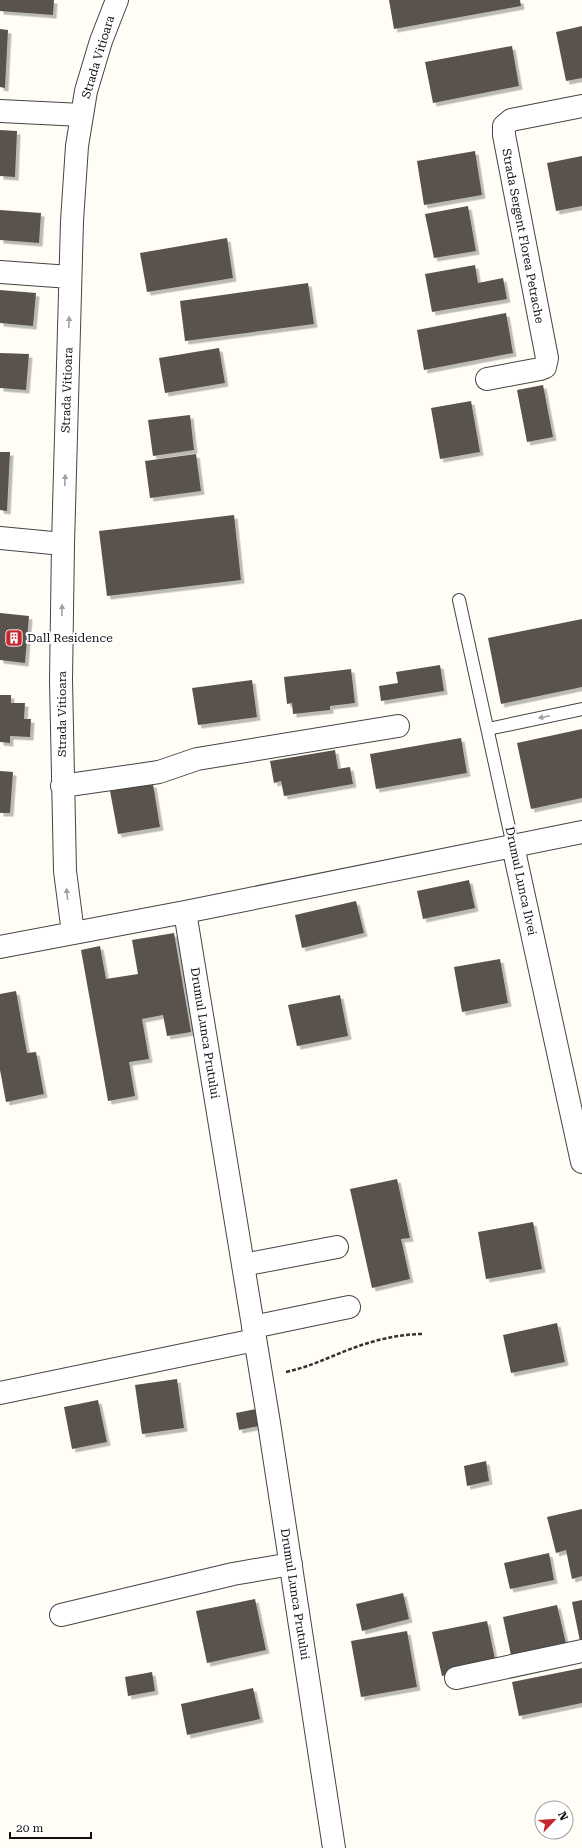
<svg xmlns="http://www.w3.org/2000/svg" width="582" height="1848" viewBox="0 0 582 1848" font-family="'Roboto Serif',serif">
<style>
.building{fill:#5a524d;filter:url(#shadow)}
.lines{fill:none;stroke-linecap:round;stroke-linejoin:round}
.service-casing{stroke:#444;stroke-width:14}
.minor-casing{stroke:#444;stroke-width:24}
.path{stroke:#333;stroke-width:2.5;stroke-dasharray:4 2;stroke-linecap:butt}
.service{stroke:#fff;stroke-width:12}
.minor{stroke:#fff;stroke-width:22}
.oneway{fill:#a0a0a0}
.labels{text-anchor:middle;stroke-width:4;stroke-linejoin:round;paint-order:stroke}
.street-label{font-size:12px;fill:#111;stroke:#fff}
.poi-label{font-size:12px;fill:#111;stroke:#fff;text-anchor:start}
</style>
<defs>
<filter id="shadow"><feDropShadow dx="3.5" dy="3.5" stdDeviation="0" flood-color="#0004"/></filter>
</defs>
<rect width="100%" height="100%" fill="#fffdf5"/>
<!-- building -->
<path class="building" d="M0,0H54L53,15L0,11Z
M389,0H520L521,6L394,29Z
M582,26V78L566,81L556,32Z
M0,29L8,30L5,88L0,87Z
M512,46L519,86L433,103L425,62Z
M0,130L17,131L15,177L0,176Z
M475,151L482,195L424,205L417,161Z
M582,156V206L556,211L547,163Z
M468,206L476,251L434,258L425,214Z
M0,210L41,213L39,243L0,240Z
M227,238L233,278L147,292L140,253Z
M475,265L478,283L503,278L507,299L432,312L425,274Z
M308,283L314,324L185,341L180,301Z
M0,290L36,293L33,326L0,323Z
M506,313L513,353L424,370L417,330Z
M219,348L225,383L165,393L159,358Z
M0,353L29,354L26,390L0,388Z
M543,385L553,437L527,442L517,390Z
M471,401L480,452L440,459L431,408Z
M190,415L194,450L153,456L148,420Z
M0,452H10L7,511L0,510Z
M196,454L201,491L150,498L145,461Z
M234,515L241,580L107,596L99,531Z
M0,613L29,616L25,663L0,660Z
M582,619V687L501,704L488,638Z
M440,665L444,691L381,701L379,686L398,683L396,672Z
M351,669L355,703L330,706V710L293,714L292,703L287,704L284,677Z
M252,680L257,717L198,725L192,688Z
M0,695H11V703H25L24,719H31L30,737L10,736V743L0,742Z
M582,729V798L531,809L517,743Z
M461,738L467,773L376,789L370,754Z
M335,750L338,769L350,767L353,784L284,796L281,781L274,783L270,761Z
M0,771L13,772L10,813H0Z
M153,784L160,827L118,834L110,791Z
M469,880L475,908L423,919L417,891Z
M356,901L364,933L302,948L295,915Z
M174,933L191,1032L167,1036L163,1015L142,1019L149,1059L129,1062L135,1096L108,1101L81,950L100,946L106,979L138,974L132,940Z
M500,959L508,1003L462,1012L454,967Z
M16,991L27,1053L36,1052L44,1094L6,1102L0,1070V994Z
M340,995L348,1036L297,1046L288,1005Z
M397,1179L410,1238L401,1239L410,1279L372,1288L350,1189Z
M533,1222L542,1269L486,1279L478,1232Z
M557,1323L565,1362L511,1373L503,1335Z
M177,1379L184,1428L142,1434L135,1385Z
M98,1400L107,1442L72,1449L64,1407Z
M256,1409L259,1426L239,1430L236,1413Z
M486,1461L489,1481L467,1486L464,1466Z
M582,1509V1576L572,1579L566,1550L556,1553L547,1517Z
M549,1553L554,1580L510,1589L504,1563Z
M403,1593L409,1619L362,1631L356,1604Z
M255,1599L266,1650L207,1663L196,1611Z
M582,1600V1646H581L572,1602Z
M557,1605L567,1648L512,1660L503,1617Z
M487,1621L496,1664L442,1676L432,1632Z
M407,1631L417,1687L361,1697L351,1641Z
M582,1668V1703L519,1716L512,1682Z
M152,1672L155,1691L128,1696L125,1677Z
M253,1688L260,1719L187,1735L181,1704Z"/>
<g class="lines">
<defs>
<path id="service" d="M459,600L513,846
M488,729L582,709"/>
<path id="minor" d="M0,111L82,115
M0,272L70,277
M487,379L540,369L545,367L547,358L504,135V126L511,120L582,106
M0,538L63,544
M62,786L159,772L197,759L398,726
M513,846L582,1162
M185,912L269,1423L334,1848
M73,933L65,871L61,680L63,544L72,221L77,146L86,91L101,41L117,0
M0,947L185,912L582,832
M243,1265L337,1247
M253,1327L349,1307
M0,1393L255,1340
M61,1615L233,1574L291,1564
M456,1678L582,1651"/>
</defs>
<!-- service casing -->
<use href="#service" class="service-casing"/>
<!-- minor casing -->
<use href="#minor" class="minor-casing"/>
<!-- path -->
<path class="path" d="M286,1372C304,1368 316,1363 333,1356C361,1344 392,1334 423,1334"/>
<!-- service -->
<use href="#service" class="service"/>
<!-- minor -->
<use href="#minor" class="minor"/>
</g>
<!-- one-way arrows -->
<defs><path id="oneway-solid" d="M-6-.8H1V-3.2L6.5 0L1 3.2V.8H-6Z"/></defs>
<g class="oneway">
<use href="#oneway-solid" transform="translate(69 322) rotate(-88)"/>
<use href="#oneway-solid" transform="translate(65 480) rotate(-88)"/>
<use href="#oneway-solid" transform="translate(62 610) rotate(-89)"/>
<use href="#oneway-solid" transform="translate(544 717) rotate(168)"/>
<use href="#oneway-solid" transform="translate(67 894) rotate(-96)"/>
</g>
<!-- icons -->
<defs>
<symbol id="building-square" viewBox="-11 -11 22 22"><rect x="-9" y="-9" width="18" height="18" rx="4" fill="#c4262e" stroke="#fff"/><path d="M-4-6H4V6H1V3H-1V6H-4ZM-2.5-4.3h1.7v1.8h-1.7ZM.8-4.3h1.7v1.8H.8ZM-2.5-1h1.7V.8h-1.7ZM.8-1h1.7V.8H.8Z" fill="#fff"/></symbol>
</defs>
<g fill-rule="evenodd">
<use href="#building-square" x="4" y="628" width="20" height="20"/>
</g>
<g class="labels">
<!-- street labels -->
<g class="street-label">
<text transform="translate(98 57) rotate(-73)" y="4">Strada Vitioara</text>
<text transform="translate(523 236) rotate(79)" y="4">Strada Sergent Florea Petrache</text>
<text transform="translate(67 390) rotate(-88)" y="4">Strada Vitioara</text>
<text transform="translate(62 714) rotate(-90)" y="4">Strada Vitioara</text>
<text transform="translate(521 881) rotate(78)" y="4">Drumul Lunca Ilvei</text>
<text transform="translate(205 1033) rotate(81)" y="4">Drumul Lunca Prutului</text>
<text transform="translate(295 1594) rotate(81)" y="4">Drumul Lunca Prutului</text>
</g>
<!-- poi labels -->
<g class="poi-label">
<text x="27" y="642">Dall Residence</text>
</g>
</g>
<!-- north arrow -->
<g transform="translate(554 1820) rotate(65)"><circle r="19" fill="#ffffff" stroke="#a0a0a0"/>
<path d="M0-3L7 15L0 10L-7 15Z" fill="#c4262e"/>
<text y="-6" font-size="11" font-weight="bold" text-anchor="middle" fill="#111111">N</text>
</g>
<!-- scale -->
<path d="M10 1832v6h81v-6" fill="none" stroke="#111111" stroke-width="2"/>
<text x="16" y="1832" font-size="12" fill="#111111" stroke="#ffffff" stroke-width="3" paint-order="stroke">20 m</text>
</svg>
